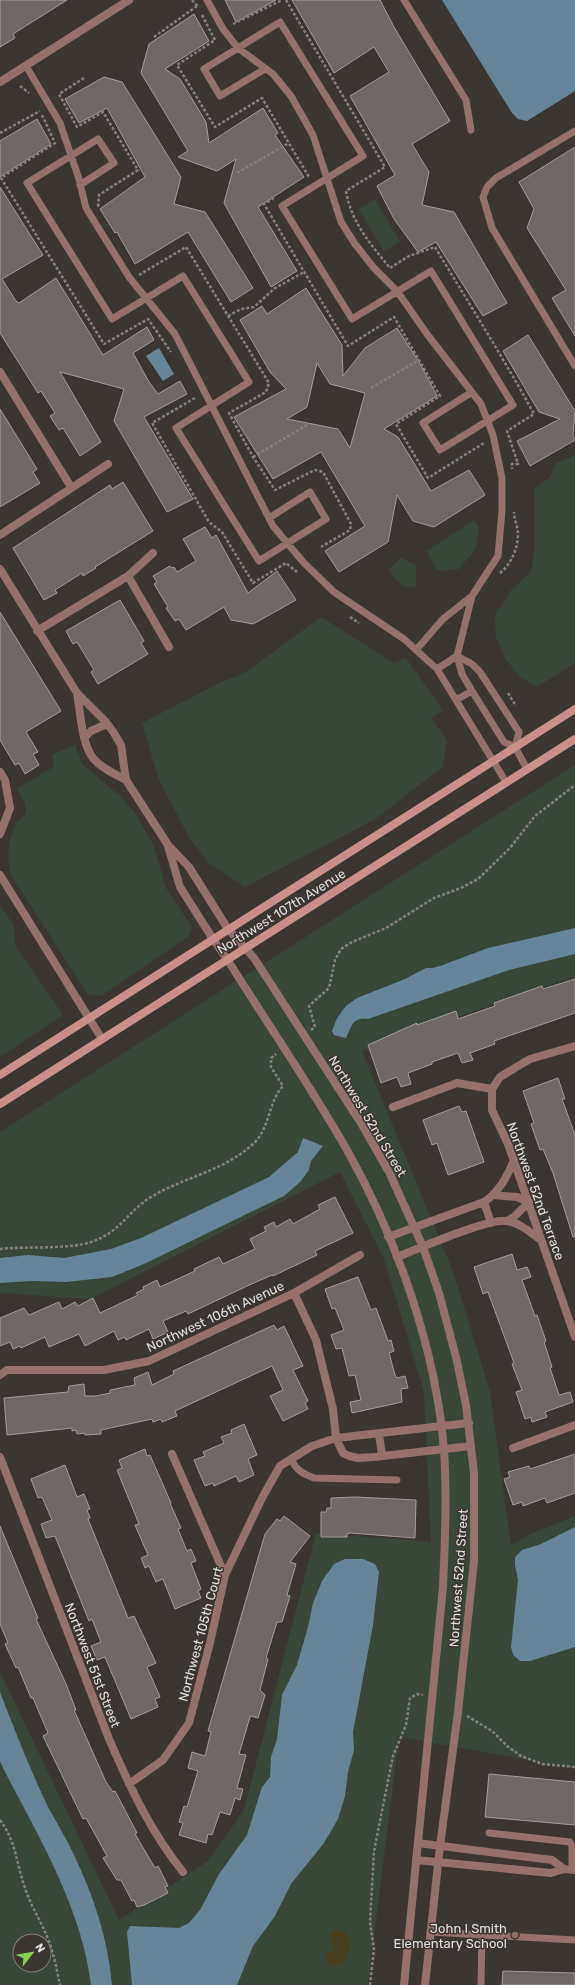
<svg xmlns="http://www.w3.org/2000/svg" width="575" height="1985" viewBox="0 0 575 1985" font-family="Rubik,sans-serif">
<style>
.green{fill:#394738;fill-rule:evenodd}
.sand{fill:#483f1f}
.water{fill:#668599}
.building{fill:#6e6766;stroke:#a29b9a;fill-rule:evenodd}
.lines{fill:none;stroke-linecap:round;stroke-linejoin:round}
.path{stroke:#847f7c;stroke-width:2.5;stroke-dasharray:3 2;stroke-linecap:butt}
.service{stroke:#95706c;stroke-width:7}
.minor{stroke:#95706c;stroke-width:8}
.tertiary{stroke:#95706c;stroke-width:8}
.secondary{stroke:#c98f88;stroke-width:8}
.education-dot{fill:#8d6e63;stroke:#3c3633;stroke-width:1.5}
.labels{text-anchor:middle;stroke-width:3;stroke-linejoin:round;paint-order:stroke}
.street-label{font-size:13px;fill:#e1dddb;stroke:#3c3633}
.poi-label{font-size:13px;fill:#e1dddb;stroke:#3c3633;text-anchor:end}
</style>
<rect width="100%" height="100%" fill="#3c3633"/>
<!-- green -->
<path class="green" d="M375,199L400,241L384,252L359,209Z
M575,455V663L537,687L519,676L505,658L496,637L495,615L512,589L531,572L535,548L534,489L550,477L555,464Z
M474,520L479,527L476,548L459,569L437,571L427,551Z
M401,558L416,565V586L406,588L394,578L389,569Z
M321,617L394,663L406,658L443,710L431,718L447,740L443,767L374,820L245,887L209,863L190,839L159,780L142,723L221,682L243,674Z
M75,745L82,764L120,796L135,813L154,846L166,888L192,927L189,936L101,996L89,995L83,987L11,875C7,861 7,842 14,828C16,822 22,817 26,813L25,803L17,789L53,767L54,760L51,755Z
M575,765V976L362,1051L454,1274L490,1392L511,1546L530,1534L575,1516V1768L399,1737L368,1985H0V1672L119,1920L208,1861L244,1810L316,1533L431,1542L424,1392L384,1259L340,1172L90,1299L0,1293V1132ZM20,1941H44V1965H20Z
M0,905L14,926L15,945L63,1015L0,1057Z"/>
<!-- sand -->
<path class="sand" d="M338,1930L347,1932C353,1946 349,1965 332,1967L326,1963L325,1959L328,1952L335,1949L334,1945L331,1943L329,1938L332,1931Z"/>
<!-- water -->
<path class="water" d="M442,0H575V91L527,121L518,119L512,113Z
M159,348L174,374L163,381L146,356Z
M575,928V954L509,970L368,1019C352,1017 352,1026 346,1038L334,1035L332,1031L337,1018L346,1006L357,998L405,979L426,968H433L440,966L488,948Z
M303,1138L323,1146L311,1161L309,1170L300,1182L284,1196L144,1264L112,1277L66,1282L32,1281L0,1283V1258L28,1255L64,1258L111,1249L141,1238L269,1177L298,1152Z
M575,1527V1647L530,1661H520L513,1655L511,1647L518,1580L515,1565V1557L522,1550L541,1544Z
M345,1559H363L375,1564L379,1572L373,1625L353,1732L354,1750L348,1772L345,1796L338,1819L324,1843L291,1884L275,1916L253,1946L237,1985H132L127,1932L130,1926L179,1928L189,1923L200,1910L219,1874L247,1835L262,1787L270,1777L271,1757L277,1739L282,1695L297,1665L308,1627L313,1603L322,1581L334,1564Z
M0,1692C15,1731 30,1769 48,1807C57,1823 66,1838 74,1855C94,1897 108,1939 112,1985H91C82,1909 39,1837 4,1770L0,1761Z"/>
<!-- building -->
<path class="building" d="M0,0H67L13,34L15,38L0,47Z
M225,0H276L236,22Z
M292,0H380L394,27L450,121L412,144L429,172L422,205L454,212L507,303L483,316L436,242L418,252L394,219L377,186L395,175L350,96L389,72L374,47L334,73Z
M194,14L209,41L165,69L180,79L206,122L209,143L263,108L278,133L275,135L304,177L258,207L297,271L271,287L224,203L236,159L217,171L178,157L188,151L141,73L149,44Z
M104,77L122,82L181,177L174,204L205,212L253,288L231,302L188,232L135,264L117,232L115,233L100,209L145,177L107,108L79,123L65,99Z
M37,119L51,144L0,177V141Z
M575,147V336L552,298L566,290L527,228L534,209L519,182Z
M0,187L43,255L2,279L16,301L19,303L56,278L103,355L147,327L154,340L133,353L149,382L158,394L180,381L187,394L144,417L193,499L167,512L114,421L124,389L60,372L101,442L80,456L63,428L59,430L50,416L55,413L41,391L38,393L0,333Z
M306,288L342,345L343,376L365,348L397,328L419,362L437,396L384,429L398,437L431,491L469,470L485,495L434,527L413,521L397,495L388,542L339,572L325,551L365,526L321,452L273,479L234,417L286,389L270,372L240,320L262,306L267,314ZM317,363L330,384L365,393L350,448L338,429L287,419L307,407Z
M528,335L575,411L573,435L575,440L530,466L517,441L560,419L539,412L503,351Z
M0,409L37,469L33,472L40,483L0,507Z
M123,482L153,531L95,567L96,568L83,576L82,573L55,590L57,593L44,600L13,548L110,485L112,489Z
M205,527L212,538L216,535L248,593L277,571L296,600L253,624L231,620L224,607L186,630L179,619L175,621L166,608L168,607L154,584L157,582L153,576L170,566L172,568L174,567L177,572L196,561L183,539Z
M120,600L144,641L141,643L148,654L98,684L91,672L94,670L77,642L73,644L66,631Z
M0,612L61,711L26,732L38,752L33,754L39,765L25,774L19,763L15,765L0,740Z
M575,979V1013L494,1041L495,1044L470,1053L473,1060L462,1063L458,1053L432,1062V1064L408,1073L411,1084L401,1087L397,1077L381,1083L368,1045L417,1023V1025L456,1011L458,1019L495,1006L494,1003L542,986L543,989Z
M558,1078L565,1099H562L575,1135V1237H573L553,1173L543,1149L540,1150L531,1124L534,1123L523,1091Z
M459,1106L462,1112L466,1111L484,1162L448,1175L437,1143L432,1145L423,1120Z
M335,1197L353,1233L315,1251L317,1255L273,1276L272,1275L247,1286L188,1314L186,1311L163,1321L168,1332L153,1339L149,1329L126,1340L125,1337L118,1340L114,1331L85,1346L79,1334L49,1347L45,1337L21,1348L20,1346L13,1349L10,1342L0,1346V1318L24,1308L29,1315L59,1302L62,1309L75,1302L78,1306L93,1298L100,1313L138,1295L136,1293L144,1289L143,1287L157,1280L160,1287L195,1271L194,1269L219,1257L223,1264L255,1249L250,1239L266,1231L264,1227L274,1222L276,1227L290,1219L293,1224L320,1209L318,1205Z
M512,1254L517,1270L527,1267L531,1277L522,1280L535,1316L537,1315L546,1341L544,1342L552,1367L550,1368L559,1395L570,1392L573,1402L545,1412L547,1417L532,1422L531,1417L525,1419L516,1392L522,1390L512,1364L514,1363L488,1292L483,1294L474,1267Z
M358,1277L371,1310L376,1308L388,1341L391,1340L394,1351L389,1353L395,1375L397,1378L405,1376L408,1388L401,1389L402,1402L352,1413L350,1402L361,1400L355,1375L349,1376L342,1348L336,1349L331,1335L344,1330L335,1308L332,1309L325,1289Z
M274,1325L277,1330L284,1326L303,1366L293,1370L308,1401L305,1403L308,1409L283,1421L270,1396L283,1390L272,1366L175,1411L177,1416L162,1422L161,1419L153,1422L152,1419L101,1430V1434L85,1435V1433L77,1434L76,1430L72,1431V1428L7,1435L4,1398L68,1392L69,1386L84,1384L85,1396H96L110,1393V1390L135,1385L134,1378L148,1372L152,1385L174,1374L173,1371Z
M244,1424L257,1455L248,1459L254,1475L239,1482L236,1476L214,1486L213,1483L205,1486L194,1460L205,1456L203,1452L224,1443L221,1437L232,1433L231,1430Z
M145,1449L147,1456L150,1455L171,1503H170L181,1528L178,1529L187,1551L191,1549L196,1561L191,1563L201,1589L198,1591L201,1598L175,1609L163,1579L156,1582L149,1566L145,1568L141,1558L148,1555L135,1525L139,1524L117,1470L122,1468L119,1460Z
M575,1454V1493L547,1503L545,1498L523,1506L522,1502L513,1505L504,1479L510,1477L508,1472L529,1466L530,1469Z
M65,1465L77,1497L84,1494L90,1509L87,1510L90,1518L88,1519L128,1618L134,1616L156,1663L147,1667L160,1697L155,1699L158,1707L131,1719L105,1657L97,1660L91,1646L101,1642L92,1619L89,1621L55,1536L46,1538L41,1524L52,1520L42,1497L38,1498L31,1479Z
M355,1497L416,1500L415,1538L350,1533L347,1534V1537H321V1512H326L327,1508H331V1498Z
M284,1516L310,1536L290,1562L296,1564L287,1595L290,1596L282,1622H277L266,1658L268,1659L260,1690L265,1695L258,1718L251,1716L250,1717L239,1754L246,1755L237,1788L243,1789L240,1800L235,1798L230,1815L220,1812L212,1835L208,1834L206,1843L179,1835L183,1823L179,1822L184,1806L187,1807L198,1771L188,1768L192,1752L205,1756L211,1732L208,1731L265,1534L277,1519L280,1521Z
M0,1526L38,1618L36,1619L66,1684L76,1710H74L106,1782L113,1792L115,1791L137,1833L135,1834L155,1868L158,1866L168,1886L165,1887L168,1893L144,1905L137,1907L134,1900L132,1901L121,1880H117L103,1858L107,1856L86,1818L83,1819L43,1736L48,1733L33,1698H31L18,1667L16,1668L5,1644L8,1643L0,1624Z
M489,1774L575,1782V1825L485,1817Z
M503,1971L575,1973V1985H502Z"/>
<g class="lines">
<!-- path -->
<path class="path" d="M192,0L198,7
M286,0L385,167L346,191C351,222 371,245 390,268L409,256L435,247C468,302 503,357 534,414L507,431L518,464H512V469
M202,15L215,40L177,65L215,127L262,98L309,177
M233,24L282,0
M154,37L197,6
M84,78L59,94L77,127L103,112L138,170L99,195L98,208
M20,86L29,93
M42,115L55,143L1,178L104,344L148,319L171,352
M0,133L40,111
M237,173L289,143
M274,198L264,204L348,346L394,317L440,396L396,424L428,478L484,443
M139,275L186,247L269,383L266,392L229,413L253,457L275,490L315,470L323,472L351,524L350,530L321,547
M228,316L241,309L254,307L275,288L304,272
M371,388L419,360
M195,398L152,423L209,522L222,532L253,583L286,563L297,572
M253,457L307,425
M500,573C511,564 518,549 518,534C518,527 514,520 514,512
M350,617L359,623
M508,693L516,706
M311,1030L315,1027L309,1006L329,988L335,960L341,949L352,942L386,928L434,898L461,888L478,879L510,848L535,816L575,785
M0,1249C26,1246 71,1250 94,1241C121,1231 129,1210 151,1197C184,1177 224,1171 253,1144C270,1129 268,1102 283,1086L271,1067V1058L276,1054
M467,1716L492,1731L507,1746L521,1756L542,1764L575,1767
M0,1820C17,1843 16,1864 26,1891C31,1905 39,1918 45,1932C53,1948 56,1967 60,1985
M370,1985L374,1949L370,1922L374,1851L393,1756L406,1725L410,1698L417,1694L423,1695"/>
<!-- service -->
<path class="service" d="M207,0L223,29L238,48L273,74L291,96L313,135L341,222L355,244L374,268L397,291L427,334L481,404L493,435L502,478V511L498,556L472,596L443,619L416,650
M404,0L466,100L471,130
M26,66L60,123L79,179L86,208L129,277L175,334L273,526L304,563L334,592L404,639L437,669L506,782
M265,69L220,96L204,69L280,22L363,156L282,206L352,319L431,271L513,405L440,450L423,423L472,392
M575,131L496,178L487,187L483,197L492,228L575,366
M80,185L114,163L98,139L27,183L112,319L183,276L249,382L176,428L259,561L326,519L310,492L269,518
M472,596L457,656L472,664L480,672L519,732L515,747
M437,669L457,656L462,674L472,691L504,742L515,747L527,769
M456,700L472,691
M291,1459C296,1470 303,1474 314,1478L397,1480
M489,1833L570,1842L572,1846V1870
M430,1932L575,1940
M481,1985L482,1936"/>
<!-- minor -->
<path class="minor" d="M0,372L71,487
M0,535L108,464
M0,569L77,693L106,722L114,733L121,745L126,780L168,845L189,867L228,929
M128,576L169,647
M37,631L128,576L153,553
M77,694C81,714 81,742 93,758C101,768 115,774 126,780
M85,737L91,731L107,724
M0,772L5,780L10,808L0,834
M168,846L180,887L213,939
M0,875L102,1039
M575,1046L530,1059L500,1077L492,1089V1110L508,1144L575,1337
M393,1107L457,1083L492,1089
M493,1195L517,1197L529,1202
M484,1202L491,1223
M507,1221L514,1217L529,1202
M388,1237L484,1202C499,1192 507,1177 514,1160
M397,1257C418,1249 488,1218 507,1221C520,1223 531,1233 541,1240
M294,1293L316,1340L333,1409L336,1438L343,1453L349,1456L358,1458L374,1457L471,1446
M0,1375L7,1370H104L149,1361L294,1293L360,1255
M379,1434L382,1456
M513,1448L575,1425
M172,1454L225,1575
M0,1457L109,1739C130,1787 150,1831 183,1872
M129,1784L163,1760L189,1723L210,1643L225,1575L262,1498L280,1466L312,1446L336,1438L469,1423
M418,1843L552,1860L564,1869
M416,1860L551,1873L564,1869L575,1870"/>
<!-- tertiary -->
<path class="tertiary" d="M0,82L129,0
M228,929L254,958L361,1123L390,1174L423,1247L439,1293L456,1357L466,1405L474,1473V1561L458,1712L440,1846L425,1985
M213,939L227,959C267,1023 310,1085 347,1150C397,1239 436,1349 444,1450C447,1496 445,1541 443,1587L404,1985"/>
<!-- secondary -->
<path class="secondary" d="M0,1075L575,709
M0,1104L575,739"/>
</g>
<!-- markers -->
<circle class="education-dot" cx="515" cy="1935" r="4"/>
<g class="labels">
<!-- street labels -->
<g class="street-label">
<text transform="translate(281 911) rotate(-32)" y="5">Northwest 107th Avenue</text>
<text transform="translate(368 1116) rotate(59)" y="5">Northwest 52nd Street</text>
<text transform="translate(536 1191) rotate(70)" y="5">Northwest 52nd Terrace</text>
<text transform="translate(215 1316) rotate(-25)" y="5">Northwest 106th Avenue</text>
<text transform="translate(458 1578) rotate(-86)" y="5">Northwest 52nd Street</text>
<text transform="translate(200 1634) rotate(-75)" y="5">Northwest 105th Court</text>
<text transform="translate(93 1665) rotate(69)" y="5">Northwest 51st Street</text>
</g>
<!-- poi labels -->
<g class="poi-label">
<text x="507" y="1933">John I Smith<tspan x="507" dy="15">Elementary School</tspan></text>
</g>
</g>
<!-- north arrow -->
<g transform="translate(32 1953) rotate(59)"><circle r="19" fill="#3c3633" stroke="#7e7976"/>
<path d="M0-3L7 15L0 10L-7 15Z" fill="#84d04e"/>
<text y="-6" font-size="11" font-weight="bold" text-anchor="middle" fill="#e1dddb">N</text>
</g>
</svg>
